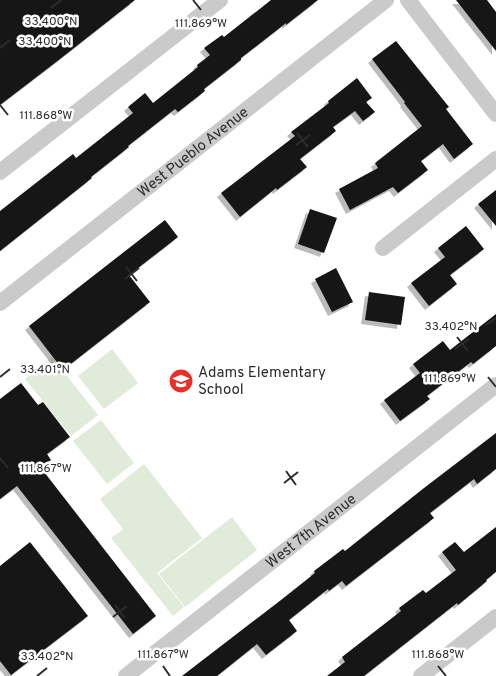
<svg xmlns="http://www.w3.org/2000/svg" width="496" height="676" viewBox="0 0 496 676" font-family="Overpass,sans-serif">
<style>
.green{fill:#e1ebda}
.building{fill:#141414;filter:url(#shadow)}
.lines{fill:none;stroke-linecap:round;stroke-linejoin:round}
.minor{stroke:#cacaca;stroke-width:16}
.ticks{fill:none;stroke:#2d2d2d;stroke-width:2}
.labels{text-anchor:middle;stroke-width:5;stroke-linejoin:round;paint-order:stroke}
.street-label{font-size:15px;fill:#2d2d2d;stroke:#fff}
.poi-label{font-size:15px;fill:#2d2d2d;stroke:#fff;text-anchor:start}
.ticks-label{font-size:12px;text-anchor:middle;fill:#2d2d2d;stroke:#fff;stroke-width:5;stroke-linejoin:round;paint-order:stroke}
</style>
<defs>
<filter id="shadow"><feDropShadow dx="-4" dy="4" stdDeviation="0" flood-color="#0004"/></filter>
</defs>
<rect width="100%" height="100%" fill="#fff"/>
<!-- green -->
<path class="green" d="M112,349L138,383L104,409L78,376Z
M52,357L98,415L71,436L25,379Z
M101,420L134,463L107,484L73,441Z
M144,464L202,538L157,573L184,607L173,616L111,538L123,529L100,499Z
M232,517L257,550L185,607L159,574Z"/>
<!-- building -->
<path class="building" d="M0,0H135L60,59L0,105Z
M271,0H318L286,25V23L241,58V60L204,89L205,91L178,112L175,109L128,146L129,147L91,177L92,178L0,251V211L73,154L76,158L133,113L128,107L145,93L153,103L198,67L197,65L210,55L204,48L222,35L224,37Z
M456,0H487L496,12V51Z
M396,41L449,107L446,109L473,144L454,159L443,144L421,161L428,170L398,193L393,187L350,210L339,189L378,168L375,163L422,126L404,103L405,102L372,59Z
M357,78L372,98L366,102L375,112L363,121L355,111L333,127L336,131L300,159L307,167L277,190L276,188L240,217L221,193L295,136L291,132L329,103L328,101Z
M496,190V226L478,204Z
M310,209L337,218L324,253L298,244Z
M165,220L178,237L129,275L150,302L63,370L29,326Z
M466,226L484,249L450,275L457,284L429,306L411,283L445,257L438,248Z
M336,268L353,302L332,312L315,279Z
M369,292L405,297L401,325L365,320Z
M496,314V346L473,364L471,362L427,396L430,399L400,421L384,400L420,373L413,364L443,341L450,350Z
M21,383L38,405L43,402L70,437L47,454L51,460L41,468L156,616L133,634L17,486L0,499V399Z
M496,433V469L477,484L474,479L430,513L434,518L346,586L342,581L329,591L328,589L289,620L297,631L266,655L257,644L217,676H182L281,600L315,573L314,571L343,549L345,551L424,488Z
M496,527V572L486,580L487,581L458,605L457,603L364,676H327L345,662L342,657L401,611L399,608L423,590L426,593L456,570L442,552L455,542L464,552Z
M30,542L88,616L11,675L0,661V566Z"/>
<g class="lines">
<!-- minor -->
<g class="minor">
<path d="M408,0L496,114"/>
<path d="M0,172L220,0"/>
<path d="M383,248L496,159"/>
<path id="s1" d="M0,303L386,0"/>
<path id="s2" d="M126,676L496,385"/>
<path d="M421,676L496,617"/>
</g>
</g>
<!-- ticks -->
<path class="ticks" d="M193,0L201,10M51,8L61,0M0,48L10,40M0,105L8,115M297,133L308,147M296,145L310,135M126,267L137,281M125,279L139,268M486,325L496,318M457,337L468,351M455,349L469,339M0,377L10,369M488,377L496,387M0,458L8,468M286,471L296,485M284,483L298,472M115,605L125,618M113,617L127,606M163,666L170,676M438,666L446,676M37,676L47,668"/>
<!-- icons -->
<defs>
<symbol id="school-disc" viewBox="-11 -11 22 22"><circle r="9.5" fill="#ea2f29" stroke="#fff"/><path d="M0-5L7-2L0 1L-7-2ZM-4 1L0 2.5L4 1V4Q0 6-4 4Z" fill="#fff"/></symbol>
</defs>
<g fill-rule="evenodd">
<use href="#school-disc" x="167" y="367" width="28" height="28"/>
</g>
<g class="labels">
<!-- street labels -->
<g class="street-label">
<text dy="5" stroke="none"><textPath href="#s1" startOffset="245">West Pueblo Avenue</textPath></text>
<text dy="5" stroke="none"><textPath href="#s2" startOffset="235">West 7th Avenue</textPath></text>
</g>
<!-- poi labels -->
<g class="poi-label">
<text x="198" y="377">Adams Elementary<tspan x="198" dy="17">School</tspan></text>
</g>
</g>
<g class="ticks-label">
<text x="51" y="25">33.400°N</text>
<text x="201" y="27">111.869°W</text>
<text x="45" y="45">33.400°N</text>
<text x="46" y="119">111.868°W</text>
<text x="451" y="330">33.402°N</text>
<text x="45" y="373">33.401°N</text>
<text x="450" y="382">111.869°W</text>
<text x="46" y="472">111.867°W</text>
<text x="163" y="658">111.867°W</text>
<text x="438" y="658">111.868°W</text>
<text x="47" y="660">33.402°N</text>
</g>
</svg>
